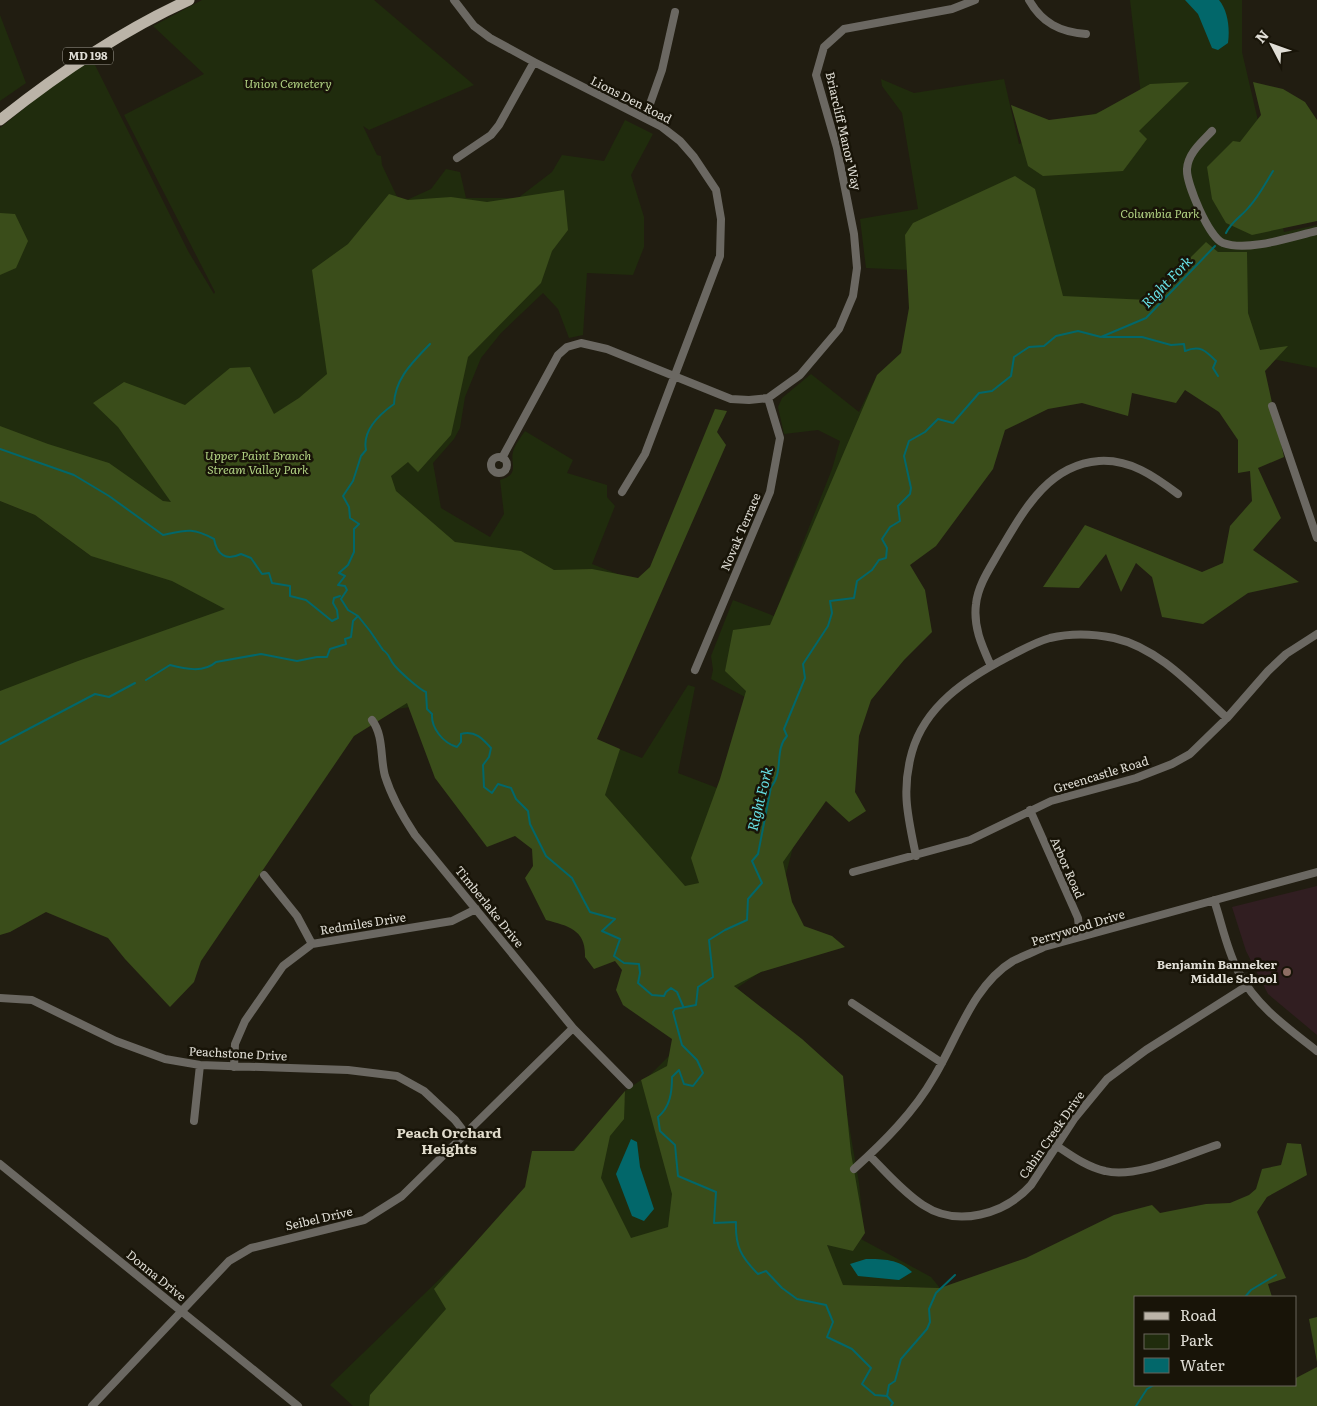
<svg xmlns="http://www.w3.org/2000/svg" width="1317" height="1406" viewBox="0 0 1317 1406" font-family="Literata,serif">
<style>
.education{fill:#311e21}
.green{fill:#202c0d}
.forest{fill:#3a4d1a}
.water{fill:#02676a}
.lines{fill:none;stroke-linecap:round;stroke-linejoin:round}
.stream{stroke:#02676a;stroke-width:2}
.minor{stroke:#6b6862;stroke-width:8}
.primary{stroke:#bbb4a8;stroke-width:11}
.education-dot{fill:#8d6e63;stroke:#181408;stroke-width:2}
.labels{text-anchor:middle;stroke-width:5;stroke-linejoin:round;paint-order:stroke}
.shield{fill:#181408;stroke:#a4a198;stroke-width:1}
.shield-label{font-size:11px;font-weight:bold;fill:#e0ded6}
.park-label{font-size:12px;font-style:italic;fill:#b0d082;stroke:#181408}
.street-label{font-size:12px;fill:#e0ded6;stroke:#181408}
.poi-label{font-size:12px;font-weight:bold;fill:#e0ded6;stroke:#181408;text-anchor:end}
.water-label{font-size:14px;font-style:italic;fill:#68e1e6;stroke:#181408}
.neighbourhood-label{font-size:14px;font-weight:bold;fill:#e1dccc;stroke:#181408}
</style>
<rect width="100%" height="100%" fill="#211d11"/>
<!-- education -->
<path class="education" d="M1317,886V1035L1268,994L1246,951L1232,907Z"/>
<!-- green -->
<path class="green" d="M202,0H374L474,85L369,130L363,126L377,155L381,156L382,165L400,203L431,189L446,169L460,172L466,198H518L552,172L562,155L604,161L625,120L653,134L631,175L644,217V247L633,275L587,273L583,335L569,338L558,309L543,293L501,333L481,358L465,397L460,428L454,439L433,463L441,508L490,537L504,514L500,480C522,474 508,462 514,449C516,443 521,437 525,431L573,460L567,473L607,485V497L615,506L592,564L656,589L596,740L642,758L688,685L695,687L678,773L720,789L745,697L711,679L713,670L711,656L733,600L774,616L832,469L840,441L818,430L784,434L778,407L782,398L811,374L859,412L873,383L901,357L911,317L912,270L866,268L860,219L918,209L902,113L882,86L881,79L914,93L1004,79L1019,144L1141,95L1130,0H1242V52L1284,232L1317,225V368L1242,353L1112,322L964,448L841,666L764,957L772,964L737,988L840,1074L859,1183L864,1234L850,1249L853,1251L861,1239L931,1277L940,1288L842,1285L835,1265L813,1288L951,1406H353L330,1385L625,1100V1091L641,1080L642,1083L737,988L489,781L472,699L396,709L0,797V501L35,515L91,556L90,541L0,497V128L49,88L92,59L188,251L214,294L215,292L124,115L204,74L153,26Z
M0,15L26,83L0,101Z"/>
<!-- forest -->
<path class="forest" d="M1189,82L1139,131L1147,139L1123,171L1043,176L1028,166L1011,105L1049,120L1096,114L1150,84Z
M1253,82L1283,89L1305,102L1317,120V221L1252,235L1226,223L1212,199L1207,167L1233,141L1240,142L1261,115Z
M1015,176L1035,189L1063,296L1148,300L1206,242L1218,252H1247L1248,313L1260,350L1288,346L1265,371L1284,457L1258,468L1281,518L1253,550L1299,582L1248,593L1203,624L1162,617L1152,577L1136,563L1121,592L1106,554L1079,588L1043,587L1085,525L1202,572L1223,563L1230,526L1252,501L1250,471L1238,473V440L1219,412L1185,390L1176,403L1132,393L1128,416L1082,403L1048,409L1005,430L993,469L936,546L910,565L925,590L932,632L904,660L871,700L859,736L855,792L866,811L849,822L826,801L783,862L792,902L804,926L832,936L845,947L761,972L734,986L802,1039L843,1076L851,1153L865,1233L853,1251L827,1245L843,1285L940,1288L1026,1258L1114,1215L1152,1205L1160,1213L1206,1204L1230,1203L1249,1195L1256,1189L1262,1169L1281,1165L1287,1143L1301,1144L1307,1175L1267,1197L1257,1212L1286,1278L1268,1284L1272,1297H1136V1385H1296V1378L1317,1367V1406H369L370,1395L446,1309L434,1289L525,1187L532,1151H574L625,1091L624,1119L610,1136L601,1178L631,1238L668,1227L672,1194L641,1080L667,1066L672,1039L623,1005L616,990L622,970L615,961L594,969L585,957C586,930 569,926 546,920L525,878L533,866L532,849L515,836L487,847L435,778L407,703L354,736L201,961L194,982L170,1007L125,959L108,938L46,912L10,932L0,935V691L78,661L225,609L172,581L91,556L35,515L0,501V426L48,444L109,463L163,501L171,502L118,427L93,403L124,382L185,405L230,368L250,367L274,414L299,398L327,374L312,270L348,244L389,194L408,200L451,197L487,202L564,190L568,230L552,251L541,283L468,357L451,435L418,472L408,462L391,476L396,491L455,542L521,551L554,570L592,569L638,578L650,567L715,409L727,411L717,432L726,445L597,739L620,749L605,795L685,886L699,883L691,858L720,779L746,691L725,671L733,630L770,625L877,375L901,353L909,308L905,235L913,223Z
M0,213L15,214L28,241L16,268L0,275Z
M1317,1317V1362L1309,1319Z"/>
<!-- water -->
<path class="water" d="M1185,0H1219C1228,11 1230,28 1228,43L1218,50L1212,48L1198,14Z
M631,1139L637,1142L640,1167L654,1209L644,1221L632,1216L616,1174Z
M866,1259C883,1259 899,1259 912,1272L899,1280L858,1276L850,1264Z"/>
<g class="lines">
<!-- stream -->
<path class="stream" d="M1226,233C1232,221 1241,217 1249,207C1259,196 1265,184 1273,171
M1103,337H1142L1171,345L1184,344L1185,351C1200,345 1205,350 1216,361L1213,368L1218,376
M430,344C413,362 395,378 394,404C380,414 362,431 366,450L361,456L353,481L343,496L349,507L350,518L359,524L354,529V552L348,565L339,573L345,576L338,585L345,586L347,590L341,599L348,610L358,616L370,631L383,650C390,654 389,660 395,666C400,672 420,690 426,692L427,709L432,714C431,728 443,743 457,747L461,742V734C475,730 483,739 491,748L489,757L483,765L484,787L492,793L498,784L511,788L516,799L528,811L530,824L546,856L572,878L590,912L615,919L602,931L620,939L614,956L624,963L639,964L640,973L638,983L652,995L664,996L666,992L671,988L677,992L683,1006
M0,449L74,475L109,496L163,535C186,530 192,527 214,539C217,555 226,561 241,554L251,558L262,574L269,573L272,583L290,586V596L306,600L332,621L338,618L337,610L333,603L334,598L340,596
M146,680L170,665C185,669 204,673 216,662L261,654L297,661L317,657H327L330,649L346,644L345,639L351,637L353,621L357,617
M0,744L95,694L109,697L135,683
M1245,1297L1251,1290L1276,1275
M887,1396L889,1385L895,1381L901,1359L927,1329L930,1322L929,1309L936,1293L955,1275
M891,1406L893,1403L887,1396L875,1395L862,1384L871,1368L852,1349L827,1337L833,1322L826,1305L797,1299L782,1288L766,1271L758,1274C741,1257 735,1246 736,1222L714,1223L716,1192L678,1176L675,1145L660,1131L658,1117C670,1107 672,1093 672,1077L679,1070L684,1084L693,1086L703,1073L697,1060L682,1045L673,1012L675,1009L696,1005L698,987L713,977L709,940L725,930L747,920L748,899L762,883L752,861L758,854L771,787C784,772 774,750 787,736L784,729L805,678L803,664L828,626L832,613L830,601L854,598L857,581L872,570L879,560L886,558L887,548L882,539L890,527L900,521L898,506L910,494L911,488L904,456L909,441L925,432L938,419L953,423L979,393L992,391L1011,376L1014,357L1029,347L1044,346L1056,336L1078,331L1101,337L1146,318L1215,246
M1136,1406L1147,1389L1154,1385"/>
<!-- minor -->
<path class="minor" d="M454,0L474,26L490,38L534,62L662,127L680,141L694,157L716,190L721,219L720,256L645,454L622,492
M1029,0C1042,23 1060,32 1086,34
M645,118L662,70L675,12
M1212,131C1202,142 1188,153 1187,169C1186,183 1209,238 1223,243C1248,252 1291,237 1317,231
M457,158L491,135L499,125L534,62
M1272,406L1317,538
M491 465a8 8 0 1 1 16 0a8 8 0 1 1-16 0Z
M502,458L558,355L567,347L581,343L607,349L731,399L749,400L768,398L800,375L839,329L853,296L857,268L854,234L837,148L816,75L824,47L844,29L952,9L975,0
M991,666C982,646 973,627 976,604C978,585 990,568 999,552C1023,512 1047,465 1099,461C1130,459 1154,476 1178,494
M695,670L770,492L780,438L768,398
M372,720C384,736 380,758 385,776C392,798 403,817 415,835L573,1028L629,1085
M1030,810L1078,918L1080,937
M916,856C908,817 901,791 912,752C925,706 966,679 1006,658C1020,651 1035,642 1050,638C1071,633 1094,634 1114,638C1159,648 1194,688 1227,718
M853,872L970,840L1051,801L1136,778L1172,764L1190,754L1227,718L1268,671L1286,654L1317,634
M264,875L297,916L312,944
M1214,900C1222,924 1227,951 1239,973C1257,1007 1288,1028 1317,1051
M0,998L32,1000L116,1041L165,1059L200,1065L348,1070L397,1076L424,1091L455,1120L465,1133
M852,1003L942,1063
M234,1067L235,1044L245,1021L283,966L312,944L452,921L476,909
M194,1121L200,1065
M1057,1146C1072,1156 1087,1167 1105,1171C1136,1179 1186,1155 1217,1145
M869,1155C886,1172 903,1192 923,1205C958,1228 1005,1214 1031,1185L1074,1119L1107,1079L1146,1050L1247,986
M0,1164L298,1406
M854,1169C884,1142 914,1112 934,1077C957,1039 973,985 1013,961C1023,956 1034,952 1044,947L1317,872
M92,1406L229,1261L251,1248L364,1220L402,1196L573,1028"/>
<!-- primary -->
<path class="primary" d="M0,120C59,73 121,31 189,0"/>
</g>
<!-- markers -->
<circle class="education-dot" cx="1287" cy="972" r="5"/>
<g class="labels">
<!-- shield labels -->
<rect class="shield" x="63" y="47.5" width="50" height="17" rx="4"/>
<g class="shield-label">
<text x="88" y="60">MD 198</text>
</g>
<!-- park labels -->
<g class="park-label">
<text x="288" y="88">Union Cemetery</text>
<text x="1160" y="218">Columbia Park</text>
<text x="258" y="460">Upper Paint Branch<tspan x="258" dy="14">Stream Valley Park</tspan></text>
</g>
<!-- street labels -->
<g class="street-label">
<text transform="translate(631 100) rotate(27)" y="4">Lions Den Road</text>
<text transform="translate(843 131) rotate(77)" y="4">Briarcliff Manor Way</text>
<text transform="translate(741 532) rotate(-67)" y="4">Novak Terrace</text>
<text transform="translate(1101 775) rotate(-17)" y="4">Greencastle Road</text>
<text transform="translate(1067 868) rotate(66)" y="4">Arbor Road</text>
<text transform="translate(489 907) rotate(51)" y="4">Timberlake Drive</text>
<text transform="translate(363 924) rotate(-9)" y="4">Redmiles Drive</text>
<text transform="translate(1078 928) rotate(-17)" y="4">Perrywood Drive</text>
<text transform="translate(238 1054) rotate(3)" y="4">Peachstone Drive</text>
<text transform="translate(1052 1135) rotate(-55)" y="4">Cabin Creek Drive</text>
<text transform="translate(319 1219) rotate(-13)" y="4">Seibel Drive</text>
<text transform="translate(156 1276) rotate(39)" y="4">Donna Drive</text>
</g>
<!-- poi labels -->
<g class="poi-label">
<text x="1277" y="969">Benjamin Banneker<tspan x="1277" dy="14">Middle School</tspan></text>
</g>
<!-- water labels -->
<g class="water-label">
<text transform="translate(1167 282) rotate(-46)" y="5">Right Fork</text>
<text transform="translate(760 799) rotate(-76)" y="5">Right Fork</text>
</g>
<!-- neighbourhood labels -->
<g class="neighbourhood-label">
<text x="449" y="1138">Peach Orchard<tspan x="449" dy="16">Heights</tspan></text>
</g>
</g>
<!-- legend -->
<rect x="1134" y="1296" width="162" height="90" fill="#181408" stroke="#68655a"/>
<rect x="1144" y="1312" width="25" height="8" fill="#bbb4a8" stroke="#68655a"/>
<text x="1180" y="1321" font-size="15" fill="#e0ded6">Road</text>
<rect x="1144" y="1334" width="25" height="15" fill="#202c0d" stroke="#68655a"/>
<text x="1180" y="1346" font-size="15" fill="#e0ded6">Park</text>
<rect x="1144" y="1358" width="25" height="15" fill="#02676a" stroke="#68655a"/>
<text x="1180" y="1371" font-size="15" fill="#e0ded6">Water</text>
<!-- north arrow -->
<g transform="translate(1272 45) rotate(311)" stroke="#181408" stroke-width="4" paint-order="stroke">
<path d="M0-4L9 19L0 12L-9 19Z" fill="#e0ded6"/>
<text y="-8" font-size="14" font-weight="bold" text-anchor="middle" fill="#e0ded6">N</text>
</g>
</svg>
